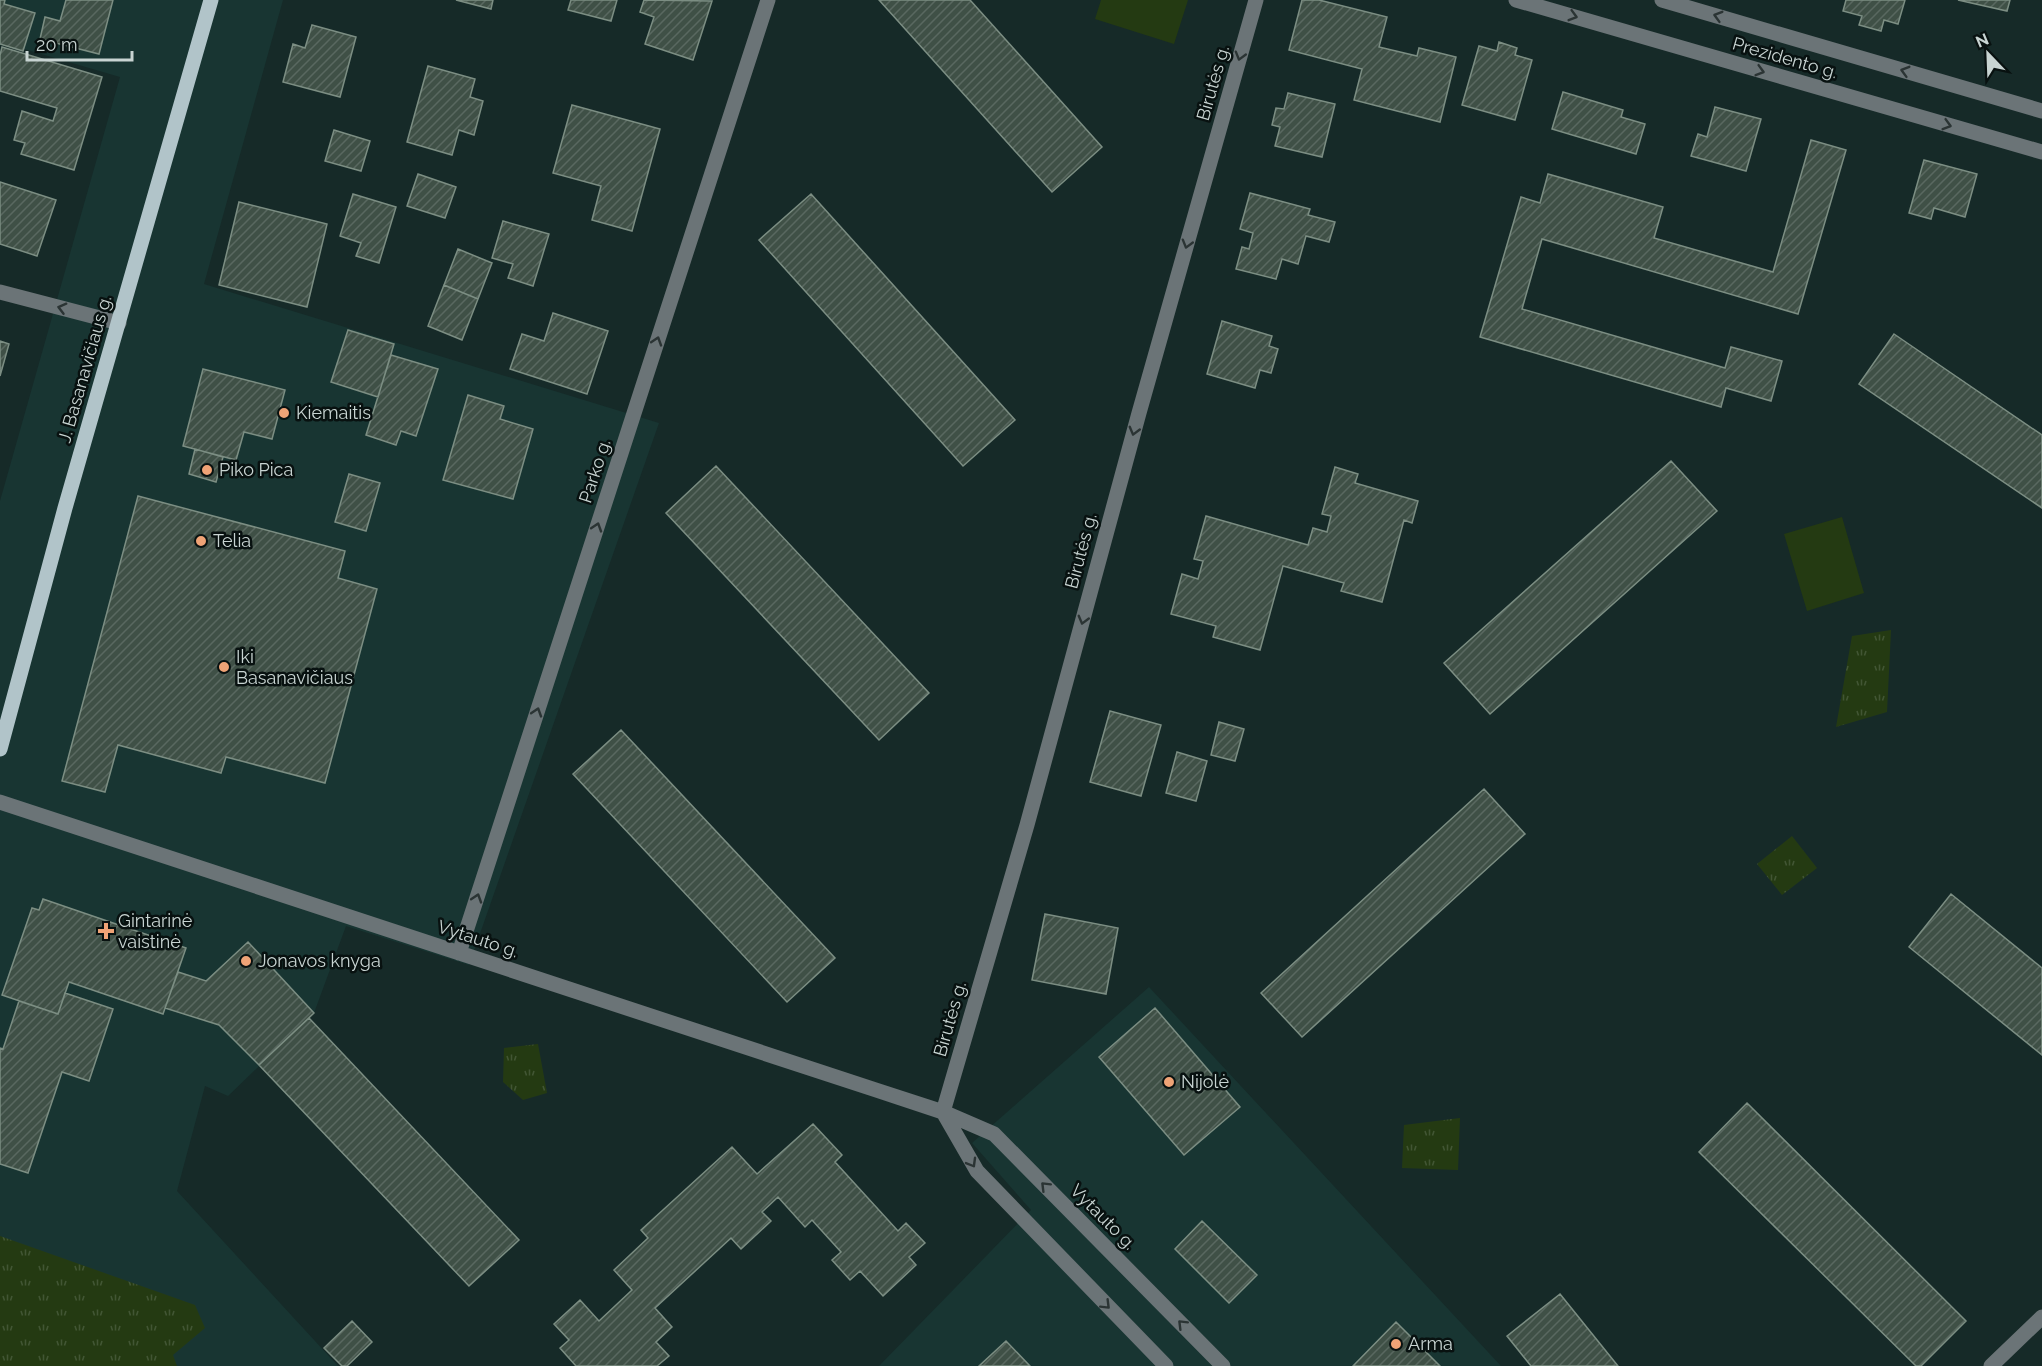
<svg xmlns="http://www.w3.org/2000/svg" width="2042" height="1366" viewBox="0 0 2042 1366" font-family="Raleway,sans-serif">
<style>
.built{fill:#183532}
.grass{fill:url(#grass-tufts)}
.pitch{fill:#243a12}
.building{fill:url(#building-hatch);stroke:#7c8e83;stroke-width:1.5}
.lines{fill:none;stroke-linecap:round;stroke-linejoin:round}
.minor{stroke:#6b7477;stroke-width:15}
.major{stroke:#b1c4c9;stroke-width:15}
.oneway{stroke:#2b3434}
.poi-dot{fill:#efa376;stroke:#081110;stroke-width:2}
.labels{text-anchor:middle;stroke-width:5;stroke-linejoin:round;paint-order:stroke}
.street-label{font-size:18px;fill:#c8d4d2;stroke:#081110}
.poi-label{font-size:18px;fill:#c8d4d2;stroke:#081110;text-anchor:start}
</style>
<defs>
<pattern id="grass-tufts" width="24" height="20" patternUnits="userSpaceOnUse" patternTransform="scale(1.5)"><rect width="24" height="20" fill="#243a12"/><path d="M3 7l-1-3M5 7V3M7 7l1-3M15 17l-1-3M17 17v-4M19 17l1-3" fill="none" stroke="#425634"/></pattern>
<pattern id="building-hatch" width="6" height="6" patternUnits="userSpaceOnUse" patternTransform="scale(1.5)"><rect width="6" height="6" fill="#3f5046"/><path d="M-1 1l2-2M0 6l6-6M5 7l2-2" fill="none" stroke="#596860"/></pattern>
</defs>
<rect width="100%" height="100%" fill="#162a28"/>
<!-- built -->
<path class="built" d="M0,0H283L204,284L659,423L469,965L346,926L314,1013L228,1096L205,1086L177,1191L338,1366H0V501L120,77L0,42Z
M1149,987L1501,1366H879L1031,1210L972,1143Z"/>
<!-- grass -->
<path class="grass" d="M1891,630L1887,712L1836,727L1852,636Z
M1792,836L1817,868L1782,895L1757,864Z
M538,1044L547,1093L523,1100L503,1082L504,1048Z
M1460,1118L1458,1170L1402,1168L1404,1125Z
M0,1236L195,1305L205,1328L173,1355L177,1366H0Z"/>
<!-- pitch -->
<path class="pitch" d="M1101,0H1188L1174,44L1095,19Z
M1842,517L1864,593L1807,611L1784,534Z"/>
<!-- building -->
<path class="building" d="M0,0H5L4,4L35,13L23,51L0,44Z
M66,0H113L99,54L40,39L45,17L60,21Z
M456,0H493L491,9Z
M571,0H617L611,21L568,10Z
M644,0L712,1L693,60L645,44L654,17L640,12Z
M879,0H970L1102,147L1052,192Z
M1302,0H1319L1387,17L1379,47L1417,56L1419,48L1456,57L1440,122L1354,100L1362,69L1289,50Z
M1846,0H1905L1898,24L1884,20L1881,31L1859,25L1862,16L1843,11Z
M1958,0H2010L2007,11Z
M312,25L356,37L340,97L283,82L293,44L305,48Z
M1499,42L1517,48L1515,55L1532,60L1515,120L1462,105L1479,46L1497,51Z
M2,47L102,77L74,170L21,154L25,143L14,140L22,111L53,121L57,108L0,91V55Z
M428,66L475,79L470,97L483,101L474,135L459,130L452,155L407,142Z
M1563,92L1623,110L1621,117L1645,124L1636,154L1552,129Z
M1288,93L1335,104L1322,157L1275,146L1280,127L1272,125L1276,108L1284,109Z
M572,105L660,129L632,231L592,220L601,186L553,173Z
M1715,107L1761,119L1746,171L1691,156L1698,134L1707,137Z
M334,130L370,141L361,171L325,161Z
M1811,140L1846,150L1798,314L1542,239L1522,309L1725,368L1731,347L1782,361L1771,401L1726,388L1721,407L1480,337L1521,197L1540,203L1548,174L1663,207L1654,238L1773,272Z
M1924,160L1977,174L1965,217L1934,208L1931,219L1909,213Z
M418,174L456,187L445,218L407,206Z
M0,182L56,200L37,256L0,244Z
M1250,193L1310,209L1308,215L1335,222L1329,242L1306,236L1298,264L1282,259L1276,279L1236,269L1242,247L1249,249L1253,233L1240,229Z
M353,194L396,207L379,263L356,256L361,243L340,236Z
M811,194L1015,420L963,466L759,240Z
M239,202L327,224L307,307L219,285Z
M503,221L549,234L533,286L508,278L513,264L492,258Z
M458,249L492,263L478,299L444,285Z
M444,285L478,299L462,340L428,326Z
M553,313L608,331L587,394L510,369L522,334L544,341Z
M1222,321L1272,336L1269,346L1278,349L1271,373L1260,370L1255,388L1207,374Z
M348,330L394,344L378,397L331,382Z
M1894,334L2042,435V508L1859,384Z
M0,341L9,344L0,376Z
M391,355L438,369L416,436L401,431L396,445L366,435Z
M203,369L285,390L272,439L244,432L236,460L183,446Z
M468,395L504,406L500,419L533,429L513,499L443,480Z
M195,449L223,457L216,482L189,474Z
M1671,461L1717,511L1490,714L1444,663Z
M716,466L929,693L879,740L666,513Z
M1335,467L1358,474L1355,483L1418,501L1412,523L1404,520L1382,602L1341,591L1344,583L1283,566L1260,650L1213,637L1216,626L1171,614L1182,574L1198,579L1203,561L1194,559L1206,516L1308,545L1313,528L1327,532L1331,516L1322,514Z
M349,474L380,483L366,531L335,522Z
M138,496L345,551L338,578L377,589L325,783L226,757L221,773L118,745L105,792L62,781Z
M1110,711L1161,725L1141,796L1090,782Z
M1219,722L1244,729L1235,761L1211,755Z
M621,730L835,958L787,1002L573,774Z
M1177,752L1207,761L1196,801L1166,793Z
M1484,789L1525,834L1302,1037L1261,993Z
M1951,894L2042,968V1055L1909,947Z
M43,899L186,948L163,1014L69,982L58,1014L2,995L32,908L39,910Z
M1045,914L1118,928L1106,994L1032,980Z
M248,942L314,1013L259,1065L219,1025L165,1008L178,972L206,981Z
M65,993L113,1009L89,1081L62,1072L28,1173L0,1164V1048L3,1049L19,1001L58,1014Z
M1155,1008L1240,1107L1184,1155L1099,1057Z
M309,1018L519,1240L469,1286L259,1065Z
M1747,1103L1966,1321L1921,1366H1916L1699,1152Z
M813,1124L842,1155L835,1162L898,1231L906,1223L925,1243L909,1257L916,1265L883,1296L860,1271L850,1280L832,1260L841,1252L812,1220L805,1227L778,1197L762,1212L771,1221L741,1249L731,1238L655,1308L672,1327L656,1342L669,1356L657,1366H576L560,1348L569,1340L554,1324L580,1300L599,1321L632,1290L614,1270L648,1238L641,1230L732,1147L757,1174Z
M1202,1221L1257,1275L1229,1303L1175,1249Z
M1560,1294L1618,1366H1531L1507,1336Z
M352,1321L372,1342L347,1366H342L324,1348Z
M1396,1322L1440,1366H1353Z
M1006,1341L1030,1366H979Z"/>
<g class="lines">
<!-- minor -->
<path class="minor" d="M1516,0L2042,152
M1662,0L2042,111
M0,292L119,323
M0,802L876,1090L943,1112L994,1134L1223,1366
M459,953L768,0
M943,1112L1027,825L1139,413L1256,0
M943,1112L977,1171L1166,1366
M1991,1366L2042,1317"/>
<!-- major -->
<path class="major" d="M0,749L65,508L211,0"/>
</g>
<!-- one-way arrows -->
<defs><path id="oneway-chevron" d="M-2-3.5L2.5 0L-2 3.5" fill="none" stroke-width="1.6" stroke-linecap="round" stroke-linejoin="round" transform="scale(1.5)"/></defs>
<g class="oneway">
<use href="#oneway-chevron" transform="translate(1573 16) rotate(16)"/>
<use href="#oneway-chevron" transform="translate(1718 16) rotate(-164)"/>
<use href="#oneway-chevron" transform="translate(1240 56) rotate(106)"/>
<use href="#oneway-chevron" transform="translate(1760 71) rotate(16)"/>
<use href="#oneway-chevron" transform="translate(1905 71) rotate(-164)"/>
<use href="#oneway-chevron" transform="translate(1947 125) rotate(16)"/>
<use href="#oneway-chevron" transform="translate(1187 244) rotate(106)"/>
<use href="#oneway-chevron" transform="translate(62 308) rotate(-165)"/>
<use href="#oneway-chevron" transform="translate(657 341) rotate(-72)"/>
<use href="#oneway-chevron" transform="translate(1134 431) rotate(105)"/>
<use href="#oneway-chevron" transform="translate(597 527) rotate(-72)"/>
<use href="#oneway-chevron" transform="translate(1083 620) rotate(105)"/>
<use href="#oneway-chevron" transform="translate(537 712) rotate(-72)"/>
<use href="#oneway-chevron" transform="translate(477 898) rotate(-72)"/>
<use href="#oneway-chevron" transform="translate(972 1163) rotate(60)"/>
<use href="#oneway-chevron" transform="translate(1045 1186) rotate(-135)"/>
<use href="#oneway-chevron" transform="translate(1106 1305) rotate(45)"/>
<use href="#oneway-chevron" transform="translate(1182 1324) rotate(-135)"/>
</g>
<!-- markers -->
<g class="poi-dot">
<circle cx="284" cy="413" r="6"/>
<circle cx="207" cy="470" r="6"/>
<circle cx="201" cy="541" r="6"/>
<circle cx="224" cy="667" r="6"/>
<path d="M103 922h6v6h6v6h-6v6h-6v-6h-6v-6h6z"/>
<circle cx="246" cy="961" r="6"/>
<circle cx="1169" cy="1082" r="6"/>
<circle cx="1396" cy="1344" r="6"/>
</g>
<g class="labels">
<!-- street labels -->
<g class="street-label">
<text transform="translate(1785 58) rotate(16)" y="6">Prezidento g.</text>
<text transform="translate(1213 83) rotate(-74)" y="6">Birutės g.</text>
<text transform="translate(85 369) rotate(-74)" y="6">J. Basanavičiaus g.</text>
<text transform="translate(595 471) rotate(-72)" y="6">Parko g.</text>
<text transform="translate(1081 551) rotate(-75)" y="6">Birutės g.</text>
<text transform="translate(478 939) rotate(18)" y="6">Vytauto g.</text>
<text transform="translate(950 1019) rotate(-74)" y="6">Birutės g.</text>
<text transform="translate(1103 1217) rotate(45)" y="6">Vytauto g.</text>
</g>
<!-- poi labels -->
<g class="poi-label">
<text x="296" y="419">Kiemaitis</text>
<text x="219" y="476">Piko Pica</text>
<text x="213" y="547">Telia</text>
<text x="236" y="663">Iki<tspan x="236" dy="21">Basanavičiaus</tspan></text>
<text x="118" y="927">Gintarinė<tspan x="118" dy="21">vaistinė</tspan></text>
<text x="258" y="967">Jonavos knyga</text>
<text x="1181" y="1088">Nijolė</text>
<text x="1408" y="1350">Arma</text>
</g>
</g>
<!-- north arrow -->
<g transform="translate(1988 54) rotate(337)" stroke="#081110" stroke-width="4.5" paint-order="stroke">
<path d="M0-4.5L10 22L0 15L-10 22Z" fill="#c8d4d2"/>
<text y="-9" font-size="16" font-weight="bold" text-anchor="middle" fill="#c8d4d2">N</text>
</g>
<!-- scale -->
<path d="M27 51v9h105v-9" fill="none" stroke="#c8d4d2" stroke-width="3"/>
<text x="36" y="51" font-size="18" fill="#c8d4d2" stroke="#081110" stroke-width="4.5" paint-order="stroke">20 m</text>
</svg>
